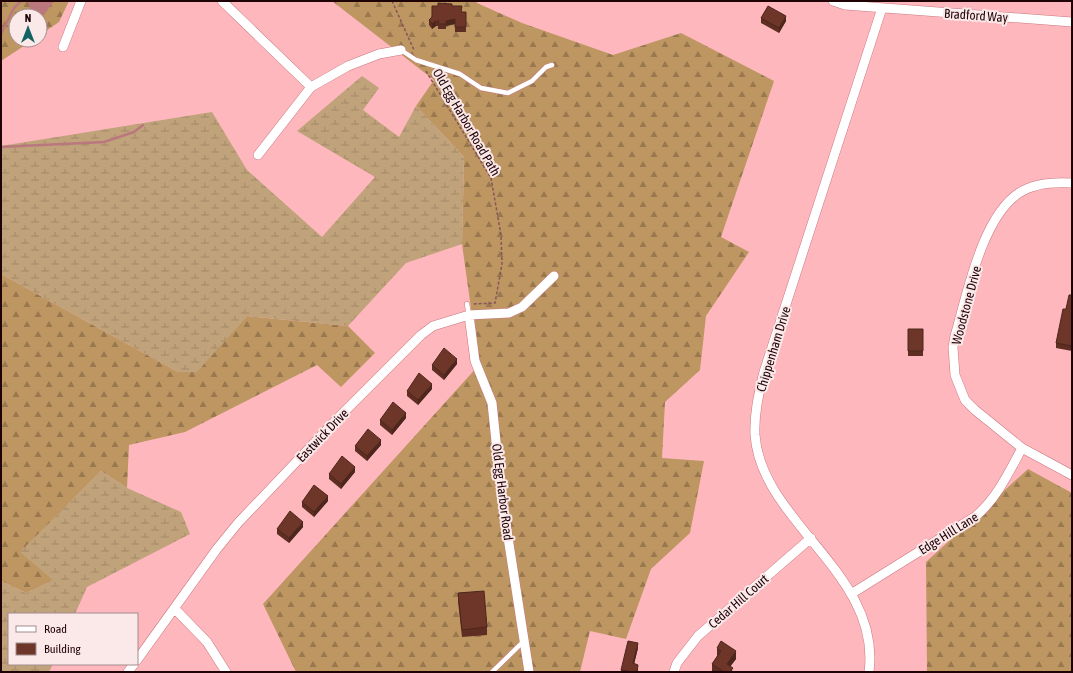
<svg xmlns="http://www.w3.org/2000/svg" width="1073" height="673" viewBox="0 0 1073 673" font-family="'Asap Condensed',sans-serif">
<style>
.forest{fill:url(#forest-firs)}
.wetland{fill:url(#wetland-marsh)}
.water{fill:#ba787e}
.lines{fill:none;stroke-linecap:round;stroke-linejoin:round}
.stream{stroke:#ba787e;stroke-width:2.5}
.lane-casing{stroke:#ca777f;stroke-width:5.5}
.street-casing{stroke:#ca777f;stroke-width:10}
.path{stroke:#85555a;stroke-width:1.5;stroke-dasharray:3 2;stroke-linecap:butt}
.lane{stroke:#fff;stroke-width:4.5}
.street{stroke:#fff;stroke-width:9}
.wall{fill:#5f2e23}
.shaded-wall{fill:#4d261d}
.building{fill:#6e3629;stroke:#4d261d}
.labels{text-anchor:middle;stroke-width:4;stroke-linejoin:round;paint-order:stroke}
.street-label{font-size:13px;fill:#1e0206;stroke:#fbe8e9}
</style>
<defs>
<pattern id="forest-firs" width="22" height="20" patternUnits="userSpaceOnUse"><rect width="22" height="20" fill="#bd9662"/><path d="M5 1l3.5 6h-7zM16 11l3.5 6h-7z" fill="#99784f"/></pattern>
<pattern id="wetland-marsh" width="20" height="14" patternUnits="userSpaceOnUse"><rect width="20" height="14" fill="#c0a27b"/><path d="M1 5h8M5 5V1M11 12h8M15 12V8" fill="none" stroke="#a58a69"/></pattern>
</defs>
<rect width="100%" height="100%" fill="#feb7bc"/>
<!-- forest -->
<path class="forest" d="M1,1H69L59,22L40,35V16H16V40H33L1,61Z
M332,1H476L477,3L522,23L613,55L681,33L774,81L721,237L749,252L706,316L700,370L665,402L662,458L704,461L690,533L651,569L626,639L590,631L580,672H296L263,604L479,365L462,244L464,157L416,106L434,80Z
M1,274L178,372L197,371L247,316L348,326L375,353L341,387L317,365L185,432L129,445L127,488L101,471L21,552L54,580L26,593L1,581Z
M1028,469L1072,493V672H927L926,562Z"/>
<!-- wetland -->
<path class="wetland" d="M362,76L379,88L363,110L399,137L416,106L464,157L462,244L406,263L348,326L247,316L197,372H178L1,274V146L212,112L247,170L322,237L375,177L297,131Z
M101,471L127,488L181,512L190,534L87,587L75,614H9V664H53L49,672H1V581L26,593L53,580L20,552Z"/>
<!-- water -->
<path class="water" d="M28,1H54L44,15L32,16Z"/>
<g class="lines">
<!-- stream -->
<path class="stream" d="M1,34L14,8L21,1
M1,147L104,142L134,132L143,125"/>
<defs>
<path id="lane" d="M401,50L416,60L460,74L481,88L508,93L532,81L546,67L552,65
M467,304L469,315
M492,672L524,641"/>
<path id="street" d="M222,1L311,87
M833,1L845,5L1072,22
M63,47L81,1
M258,155L311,87L348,66L379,54L401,50
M1072,183C1055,182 1034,183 1019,193C982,217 967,295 955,336L953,347L955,375L965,400L975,410L1022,448L1072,475
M469,315L475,361L492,403L502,499L529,672
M851,594L976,516C997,498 1009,472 1022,448
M175,609L207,642L226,672
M137,660L216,550L238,523L337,419L421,335L433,326L469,315L509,313L522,307L554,276
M128,672L134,664
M674,672L677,663L698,636L811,538
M869,672C882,574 761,522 755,435C754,413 759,393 764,372L882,8"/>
</defs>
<!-- lane casing -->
<use href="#lane" class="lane-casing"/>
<!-- street casing -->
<use href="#street" class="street-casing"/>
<!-- path -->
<path class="path" d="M392,1L414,50
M426,71L491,178L501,235L502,264L495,303L473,304"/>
<!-- lane -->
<use href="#lane" class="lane"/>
<!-- street -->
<use href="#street" class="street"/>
</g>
<!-- wall -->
<path class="wall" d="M452,6L462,12H466V32H455V24L446,26V29H438V26H436L432,29L429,25V20Z
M761,18L786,21L779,33L761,23Z
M1072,295V351L1056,348V343L1066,309Z
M908,329H923V356H908Z
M457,364L444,380L432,370V365Z
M432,389L418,405L407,396V391Z
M406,418L392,435L380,425V420Z
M381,445L367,461L355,451V446Z
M355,472L341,489L329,479V474Z
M328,501L314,517L302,507V502Z
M303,527L289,543L277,534V529Z
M458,593L487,627V635L462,637L458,601Z
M638,648L634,664L638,670V672H621V670Z
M717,648L736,659L730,666L733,672H713L712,671V664L717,656Z"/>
<!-- shaded-wall -->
<path class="shaded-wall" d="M786,16V21L779,33V28Z
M455,19V24L446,26V21Z
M436,21V26L432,29V24Z
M457,359V364L444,380V375Z
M432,384V389L418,405V400Z
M406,413V418L392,435V430Z
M381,440V445L367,461V456Z
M355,467V472L341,489V484Z
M328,496V501L314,517V512Z
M303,522V527L289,543V538Z
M638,643V648L633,668V663Z
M736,651V659L727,671V664Z"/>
<!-- building -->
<path class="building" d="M438,3L452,4V6H462L461,12H466V27H455V19L446,21V24H438L439,21H436L432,24L429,20L432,17V6H438Z
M768,6L786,16L779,28L761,18Z
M1069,295H1072V346L1056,343L1063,309H1066Z
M908,329H923V351H908Z
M444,348L457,359L444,375L432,365Z
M419,373L432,384L418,400L407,391Z
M393,402L406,413L392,430L380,420Z
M368,429L381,440L367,456L355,446Z
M342,456L355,467L341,484L329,474Z
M314,485L328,496L314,512L302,502Z
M290,511L303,522L289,538L277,529Z
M484,591L487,627L462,630L458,593Z
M628,641L638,643L633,663L638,665L637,672H632L621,670Z
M721,641L736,651L727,664L733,668L730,672H724L712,664L721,651L717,648Z"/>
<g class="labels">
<!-- street labels -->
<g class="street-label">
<text transform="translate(976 15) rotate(4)" y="5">Bradford Way</text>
<text transform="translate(467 122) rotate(60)" y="5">Old Egg Harbor Road Path</text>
<text transform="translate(966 305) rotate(-75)" y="5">Woodstone Drive</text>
<text transform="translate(773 349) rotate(-73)" y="5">Chippenham Drive</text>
<text transform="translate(322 435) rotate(-46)" y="5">Eastwick Drive</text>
<text transform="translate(503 492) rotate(83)" y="5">Old Egg Harbor Road</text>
<text transform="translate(948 533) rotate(-32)" y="5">Edge Hill Lane</text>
<text transform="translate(738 601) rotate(-41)" y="5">Cedar Hill Court</text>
</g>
</g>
<!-- border -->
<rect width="1073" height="673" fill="none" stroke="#1e0206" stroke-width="4"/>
<!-- legend -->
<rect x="8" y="613" width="130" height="52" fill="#fbe8e9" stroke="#a38c8e"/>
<rect x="16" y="626" width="20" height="6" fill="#ffffff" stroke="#a38c8e"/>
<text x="44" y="633" font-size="12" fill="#1e0206">Road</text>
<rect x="16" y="643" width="20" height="12" fill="#6e3629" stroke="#a38c8e"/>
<text x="44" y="653" font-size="12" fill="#1e0206">Building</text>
<!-- north arrow -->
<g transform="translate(28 28)"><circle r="19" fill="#fbe8e9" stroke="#a38c8e"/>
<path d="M0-3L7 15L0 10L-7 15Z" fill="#136362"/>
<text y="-6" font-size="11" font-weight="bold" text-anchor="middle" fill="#1e0206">N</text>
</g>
</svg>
